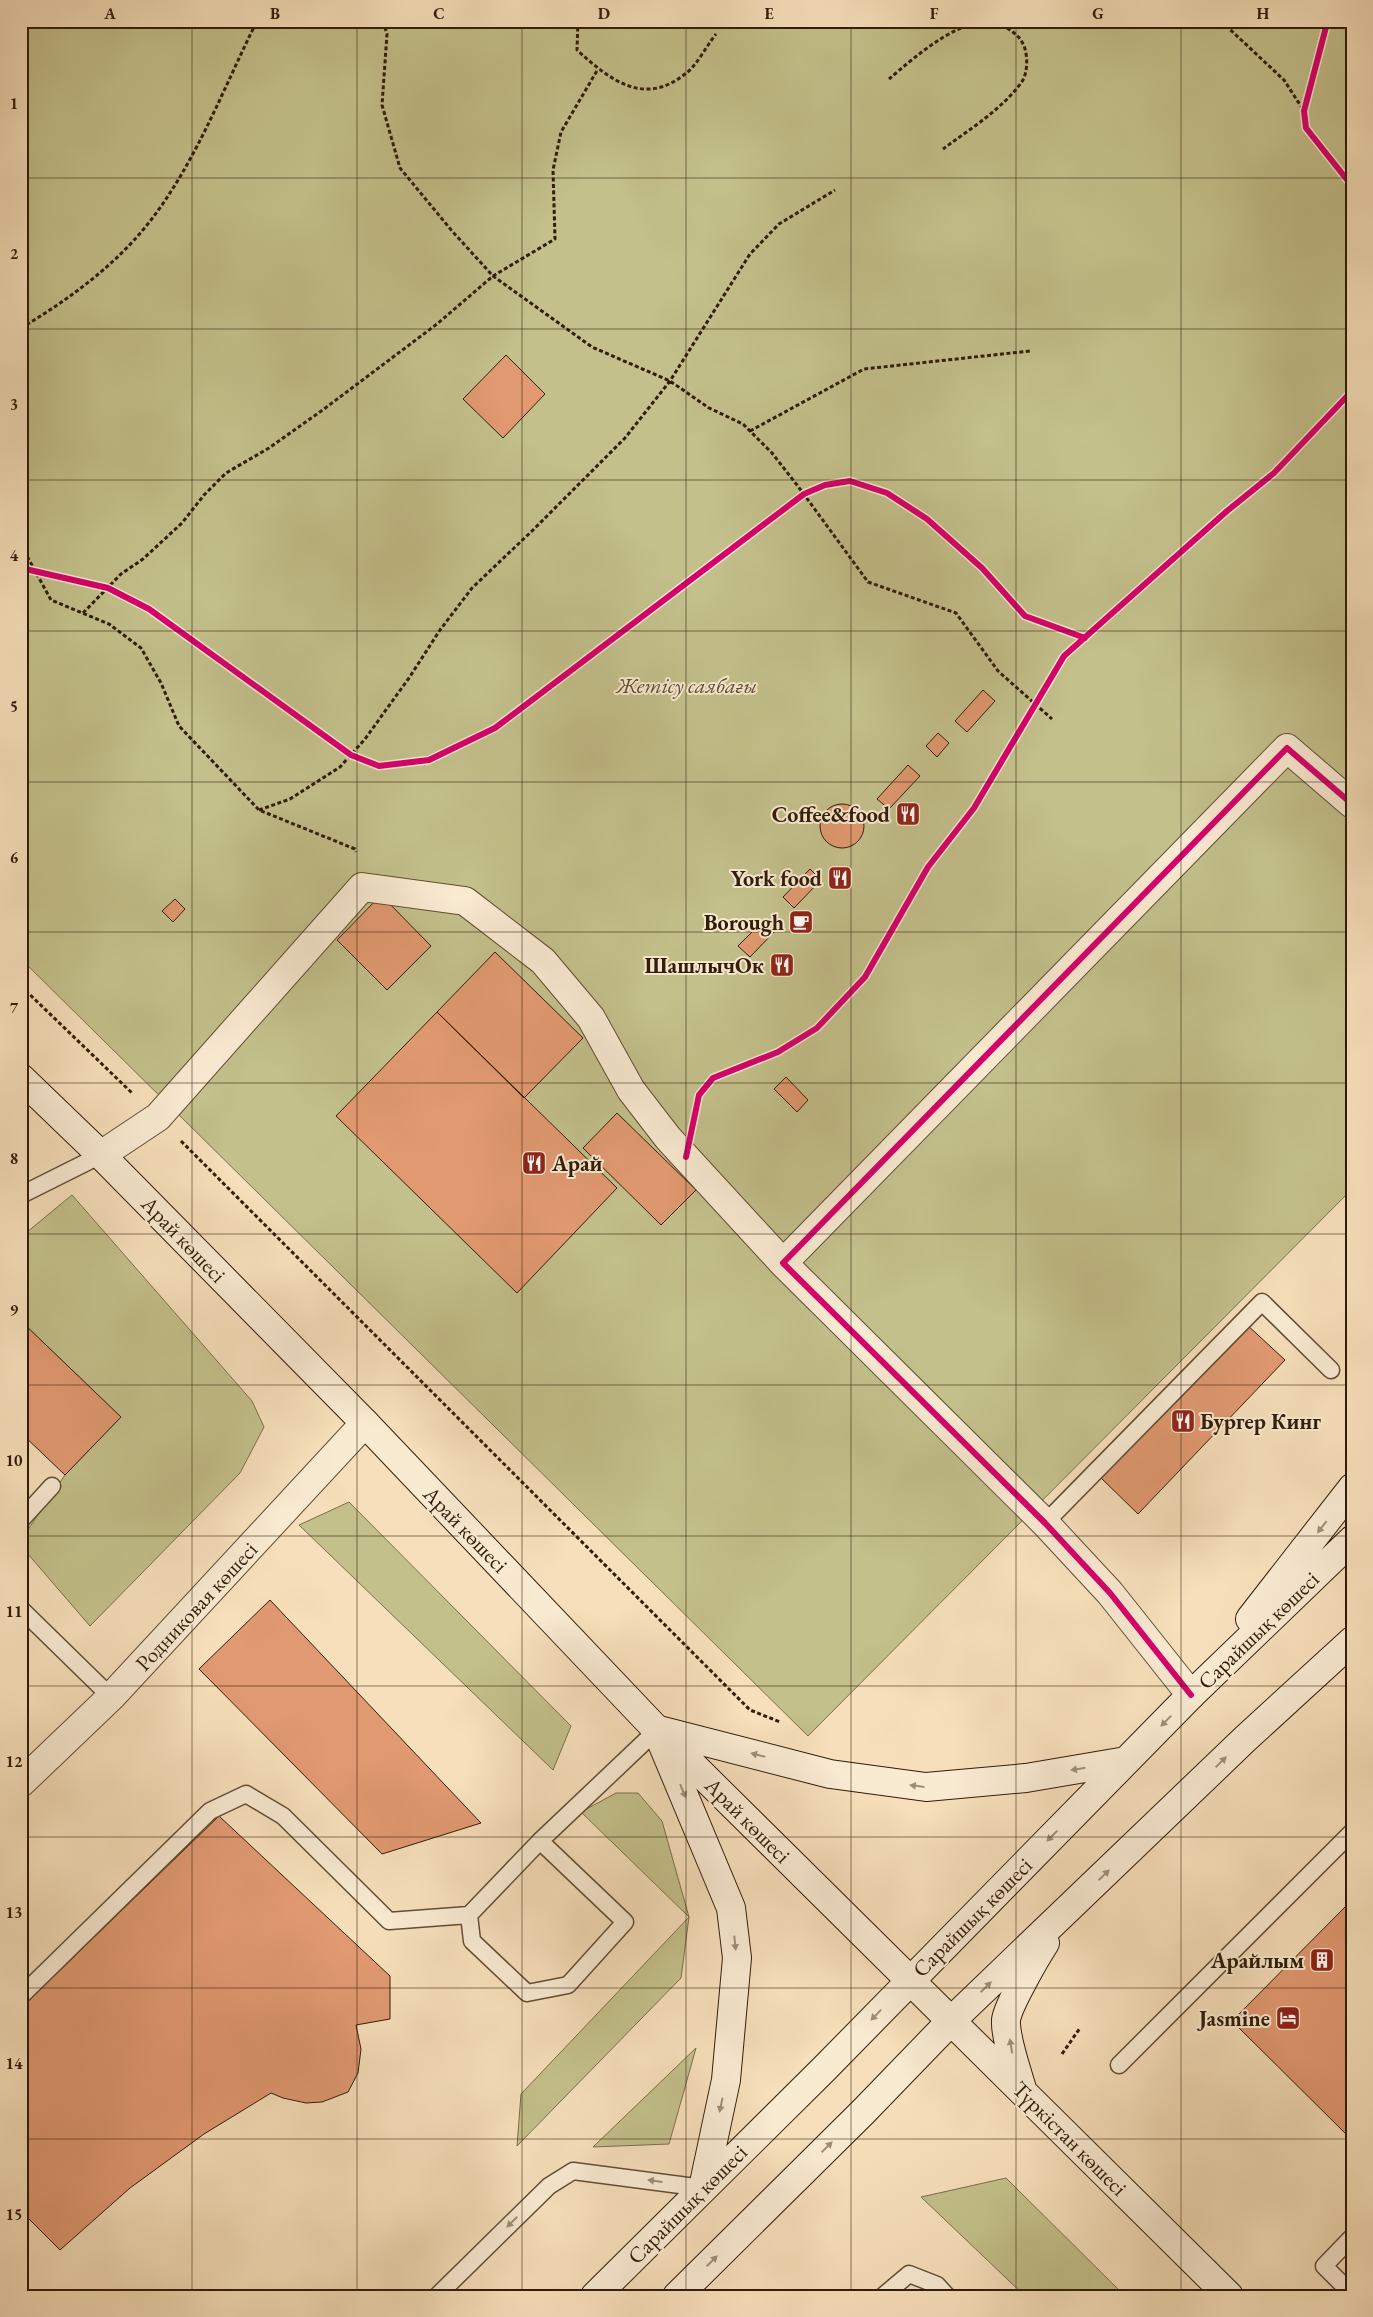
<svg xmlns="http://www.w3.org/2000/svg" width="1373" height="2317" viewBox="0 0 1373 2317" font-family="'EB Garamond',serif">
<style>
.green{fill:#c3c08b;stroke:#7a6e4a}
.building{fill:#e19971;stroke:#311c08}
.lines{fill:none;stroke-linecap:round;stroke-linejoin:round}
.lane-casing{stroke:#624d34;stroke-width:19}
.street-casing{stroke:#624d34;stroke-width:30}
.secondary-casing{stroke:#311c08;stroke-width:30}
.path{stroke:#311c08;stroke-width:3;stroke-dasharray:4 2.5;stroke-linecap:butt}
.lane{stroke:#f9ead2;stroke-width:16}
.street{stroke:#f9ead2;stroke-width:28}
.secondary{stroke:#f9ead2;stroke-width:28}
.cycleway-casing{stroke:#f9ead2;stroke-width:9}
.cycleway{stroke:#d6006c;stroke-width:6}
.oneway{fill:#9f8d77}
.grid{fill:none;stroke:#311c08;stroke-width:1;stroke-opacity:0.55}
.labels{text-anchor:middle;stroke-width:4;stroke-linejoin:round;paint-order:stroke}
.park-label{font-size:22px;font-style:italic;fill:#5d4d2f;stroke:#f9ead2}
.poi-label{font-size:22px;font-weight:bold;fill:#311c08;stroke:#f9ead2;text-anchor:end}
.street-label{font-size:22px;fill:#311c08;stroke:#f9ead2}
.neatline{fill:none;stroke:#311c08;stroke-width:2}
.grid-label{font-size:16px;text-anchor:middle;font-weight:bold;fill:#311c08}
</style>
<rect width="100%" height="100%" fill="#f6dfba"/>
<filter id="stains"><feTurbulence type="fractalNoise" baseFrequency=".004" numOctaves="4"/><feColorMatrix values="0 0 0 0 .2 0 0 0 0 .09 0 0 0 0 .02 0 0 0 .5 -.17"/></filter>
<radialGradient id="worn" r=".72"><stop offset=".6" stop-color="#630" stop-opacity="0"/><stop offset="1" stop-color="#630" stop-opacity=".3"/></radialGradient>
<!-- green -->
<path class="green" d="M21,21H1352V1189L808,1736L21,959Z
M72,1195L252,1401L264,1427L240,1473L90,1626L21,1546V1540L65,1475L121,1417L21,1321V1237Z
M349,1502L571,1726L553,1770L299,1525Z
M616,1793H638L662,1821L689,1917L681,1978L517,2146L521,2094L689,1917L581,1812Z
M696,2048L669,2144L593,2147Z
M1006,2178L1125,2296H1025L921,2197Z"/>
<!-- building -->
<path class="building" d="M506,355L545,394L503,438L463,399Z
M983,690L995,701L967,732L955,721Z
M938,733L949,743L937,757L926,746Z
M908,765L920,776L889,809L877,799Z
M820 826a22 22 0 1 1 44 0a22 22 0 1 1-44 0Z
M810,869L821,880L794,908L783,897Z
M381,895L431,946L387,990L337,940Z
M175,899L185,909L173,922L162,911Z
M766,918L777,929L750,957L738,946Z
M495,952L583,1038L524,1098L437,1012Z
M437,1012L617,1188L517,1293L336,1116Z
M786,1077L808,1100L797,1112L774,1089Z
M617,1113L696,1190L661,1225L583,1148Z
M21,1321L121,1417L65,1475L21,1433Z
M1245,1323L1285,1360L1138,1514L1099,1476Z
M270,1600L481,1823L382,1854L199,1669Z
M219,1816L390,1976V2019L356,2025L361,2049L358,2073L348,2092L322,2102L306,2103L283,2098L271,2093L204,2134L130,2188L60,2250L23,2213L21,2214V2008Z
M1352,1900V2140L1232,2021Z"/>
<g class="lines">
<defs>
<path id="lane" d="M21,1195L101,1155
M21,1520L52,1486
M1045,1523L1262,1302L1331,1370
M21,1609L111,1697
M469,1915L472,1941L527,1993L568,1985L625,1922L540,1841
M21,1996L210,1811L246,1794L283,1816L389,1921L469,1915L540,1841L657,1730
M1119,2065L1352,1832
M1352,2237L1324,2266L1352,2294
M437,2296L549,2186L573,2171L703,2188
M883,2296L909,2274L937,2285L947,2296"/>
<path id="street" d="M101,1155L158,1117L362,887L465,901L543,961L591,1018L631,1090L668,1138L783,1263
M1191,1695L1110,1593L1045,1523L783,1263L1287,748L1352,804
M21,1783L111,1697L365,1423"/>
<path id="secondary" d="M21,1078L101,1155L365,1423L657,1730L1229,2296
M1250,1619L1352,1488
M659,1730L830,1774L926,1787L1026,1778L1126,1761
M662,1743L731,1908L737,1958L726,2080L703,2188
M1022,2089C1017,2071 1005,2038 1006,2020C1008,2005 1036,1957 1045,1943
M595,2296L824,2069L1191,1695L1352,1540
M677,2296L863,2112L951,2021L1245,1739L1352,1641"/>
</defs>
<!-- lane casing -->
<use href="#lane" class="lane-casing"/>
<!-- street casing -->
<use href="#street" class="street-casing"/>
<!-- secondary casing -->
<use href="#secondary" class="secondary-casing"/>
<!-- path -->
<path class="path" d="M383,21L387,34L382,105L400,168L452,231L493,276L592,347L670,381L709,408L743,424L772,453L797,485L868,582L956,613L998,671L1052,719
M578,21L577,50C610,80 644,107 685,74C696,67 707,45 716,34
M1221,21L1284,80L1304,111
M889,79C915,57 973,4 1007,28C1016,34 1020,37 1024,46C1028,56 1028,74 1021,83C1001,110 970,129 943,149
M21,328C70,299 120,262 154,216C198,157 224,87 257,21
M750,431L864,369L1030,351
M21,545L51,600L109,624L141,648L161,683L179,726L259,810L355,849L356,852
M83,613L121,574L143,559L182,523L204,495L226,473L269,448L324,409L437,324L493,276L555,239L553,170L561,132L598,69
M259,810L290,799L340,767L365,739L409,678L440,630L472,588L533,530L625,438L670,381L750,254L779,224L835,190
M21,986L132,1093
M181,1141L750,1710L780,1722
M1062,2054L1080,2028"/>
<!-- lane -->
<use href="#lane" class="lane"/>
<!-- street -->
<use href="#street" class="street"/>
<!-- secondary -->
<use href="#secondary" class="secondary"/>
<defs>
<path id="cycleway" d="M1331,21L1326,27L1304,111L1306,128L1352,186
M21,568L108,588L149,609L351,755L379,766L429,760L495,728L804,494L825,485L850,481L887,493L927,519L982,568L1025,616L1085,638
M686,1157L699,1095L713,1078L778,1052L817,1028L865,977L928,867L974,808L1064,656L1227,511L1274,473L1352,391
M1191,1695L1110,1593L1045,1523L783,1263L1287,748L1352,804"/>
</defs>
<!-- cycleway casing -->
<use href="#cycleway" class="cycleway-casing"/>
<!-- cycleway -->
<use href="#cycleway" class="cycleway"/>
</g>
<!-- one-way arrows -->
<defs><path id="oneway-solid" d="M-6-.8H1V-3.2L6.5 0L1 3.2V.8H-6Z" transform="scale(1.25)"/></defs>
<g class="oneway">
<use href="#oneway-solid" transform="translate(1322 1527) rotate(128)"/>
<use href="#oneway-solid" transform="translate(1166 1721) rotate(134)"/>
<use href="#oneway-solid" transform="translate(758 1755) rotate(-166)"/>
<use href="#oneway-solid" transform="translate(1221 1762) rotate(-44)"/>
<use href="#oneway-solid" transform="translate(1078 1769) rotate(171)"/>
<use href="#oneway-solid" transform="translate(917 1786) rotate(-173)"/>
<use href="#oneway-solid" transform="translate(683 1791) rotate(67)"/>
<use href="#oneway-solid" transform="translate(1052 1836) rotate(135)"/>
<use href="#oneway-solid" transform="translate(1104 1875) rotate(-44)"/>
<use href="#oneway-solid" transform="translate(735 1943) rotate(84)"/>
<use href="#oneway-solid" transform="translate(986 1987) rotate(-44)"/>
<use href="#oneway-solid" transform="translate(876 2015) rotate(134)"/>
<use href="#oneway-solid" transform="translate(1011 2046) rotate(-99)"/>
<use href="#oneway-solid" transform="translate(721 2105) rotate(102)"/>
<use href="#oneway-solid" transform="translate(827 2147) rotate(-45)"/>
<use href="#oneway-solid" transform="translate(655 2181) rotate(-172)"/>
<use href="#oneway-solid" transform="translate(512 2222) rotate(135)"/>
<use href="#oneway-solid" transform="translate(712 2261) rotate(-45)"/>
</g>
<!-- grid -->
<path class="grid" d="M192,21V2296M357,21V2296M522,21V2296M686,21V2296M851,21V2296M1016,21V2296M1181,21V2296M21,178H1352M21,329H1352M21,480H1352M21,631H1352M21,782H1352M21,932H1352M21,1083H1352M21,1234H1352M21,1385H1352M21,1536H1352M21,1686H1352M21,1837H1352M21,1988H1352M21,2139H1352"/>
<!-- icons -->
<defs>
<symbol id="restaurant-square" viewBox="-11 -11 22 22"><rect x="-9" y="-9" width="18" height="18" rx="4" fill="#8f2418" stroke="#f9ead2"/><path d="M-5-6h1v4h1v-4h1v4h1v-4h1v5L-1.5 .5V6h-2V.5L-5-1ZM5-6V6H3V1.5H1.5Q1.5-4 5-6Z" fill="#fff"/></symbol>
<symbol id="cafe-square" viewBox="-11 -11 22 22"><rect x="-9" y="-9" width="18" height="18" rx="4" fill="#8f2418" stroke="#f9ead2"/><path d="M-5.5-4.5H6V0H3Q3 3.5 0 3.5H-2.5Q-5.5 3.5-5.5 0ZM3-3.2v2h1.7v-2ZM-6 4.5H4V6H-6Z" fill="#fff"/></symbol>
<symbol id="building-square" viewBox="-11 -11 22 22"><rect x="-9" y="-9" width="18" height="18" rx="4" fill="#8f2418" stroke="#f9ead2"/><path d="M-4-6H4V6H1V3H-1V6H-4ZM-2.5-4.3h1.7v1.8h-1.7ZM.8-4.3h1.7v1.8H.8ZM-2.5-1h1.7V.8h-1.7ZM.8-1h1.7V.8H.8Z" fill="#fff"/></symbol>
<symbol id="hotel-square" viewBox="-11 -11 22 22"><rect x="-9" y="-9" width="18" height="18" rx="4" fill="#8f2418" stroke="#f9ead2"/><path d="M-6-4.5h1.5V1H6V5H4.5V3h-9V5H-6ZM-4 0a1.8 1.8 0 1 1 3.6 0ZM.5 0V-2.5h3Q6-2.5 6 0Z" fill="#fff"/></symbol>
</defs>
<g fill-rule="evenodd">
<use href="#restaurant-square" x="894" y="800" width="28" height="28"/>
<use href="#restaurant-square" x="826" y="864" width="28" height="28"/>
<use href="#cafe-square" x="787" y="908" width="28" height="28"/>
<use href="#restaurant-square" x="768" y="951" width="28" height="28"/>
<use href="#restaurant-square" x="520" y="1149" width="28" height="28"/>
<use href="#restaurant-square" x="1169" y="1407" width="28" height="28"/>
<use href="#building-square" x="1308" y="1946" width="28" height="28"/>
<use href="#hotel-square" x="1274" y="2004" width="28" height="28"/>
</g>
<g class="labels">
<!-- park labels -->
<g class="park-label">
<text x="687" y="693">Жетісу саябағы</text>
</g>
<!-- poi labels -->
<g class="poi-label">
<text x="890" y="822">Coffee&amp;food</text>
<text x="822" y="886">York food</text>
<text x="784" y="930">Borough</text>
<text x="764" y="973">ШашлычОк</text>
<text x="552" y="1171" text-anchor="start">Арай</text>
<text x="1200" y="1429" text-anchor="start">Бургер Кинг</text>
<text x="1304" y="1968">Арайлым</text>
<text x="1270" y="2026">Jasmine</text>
</g>
<!-- street labels -->
<g class="street-label">
<text transform="translate(184 1239) rotate(46)" y="8">Арай көшесі</text>
<text transform="translate(466 1529) rotate(46)" y="8">Арай көшесі</text>
<text transform="translate(196 1606) rotate(-47)" y="8">Родниковая көшесі</text>
<text transform="translate(1258 1630) rotate(-44)" y="8">Сарайшық көшесі</text>
<text transform="translate(748 1820) rotate(45)" y="8">Арай көшесі</text>
<text transform="translate(972 1917) rotate(-45)" y="8">Сарайшық көшесі</text>
<text transform="translate(1070 2138) rotate(45)" y="8">Түркістан көшесі</text>
<text transform="translate(687 2204) rotate(-45)" y="8">Сарайшық көшесі</text>
</g>
</g>
<!-- margin -->
<rect width="1373" height="2317" fill="none" stroke="#f6dfba" stroke-width="55"/>
<rect x="28" y="28" width="1318" height="2262" class="neatline"/>
<g class="grid-label">
<text x="110" y="19">A</text>
<text x="275" y="19">B</text>
<text x="439" y="19">C</text>
<text x="604" y="19">D</text>
<text x="769" y="19">E</text>
<text x="934" y="19">F</text>
<text x="1098" y="19">G</text>
<text x="1263" y="19">H</text>
<text x="14" y="109">1</text>
<text x="14" y="259">2</text>
<text x="14" y="410">3</text>
<text x="14" y="561">4</text>
<text x="14" y="712">5</text>
<text x="14" y="863">6</text>
<text x="14" y="1013">7</text>
<text x="14" y="1164">8</text>
<text x="14" y="1315">9</text>
<text x="14" y="1466">10</text>
<text x="14" y="1617">11</text>
<text x="14" y="1767">12</text>
<text x="14" y="1918">13</text>
<text x="14" y="2069">14</text>
<text x="14" y="2220">15</text>
</g>
<rect width="100%" height="100%" filter="url(#stains)"/>
<rect width="100%" height="100%" fill="url(#worn)"/>
</svg>
